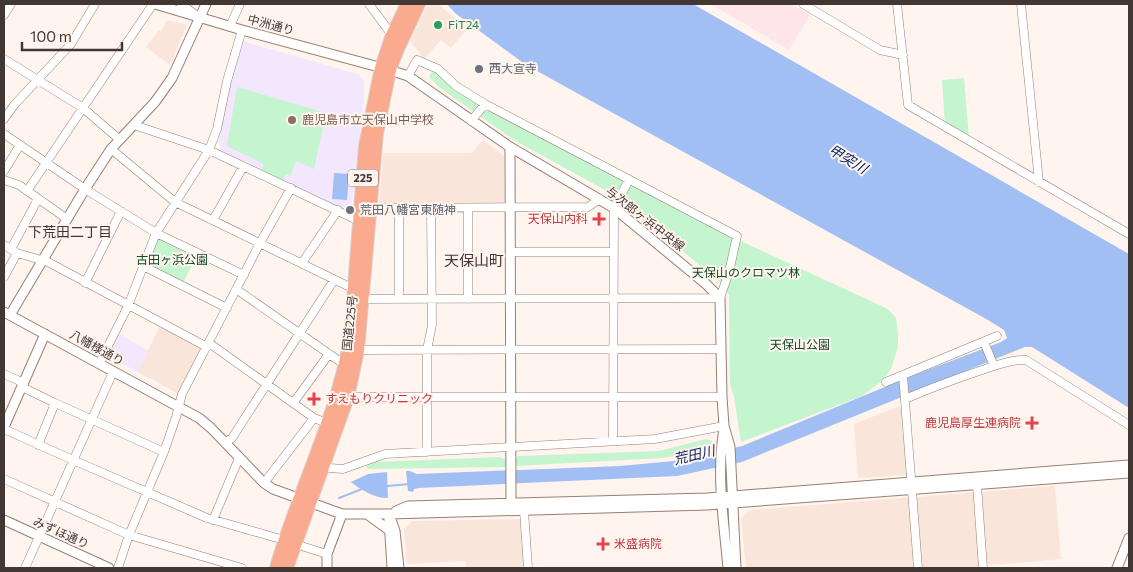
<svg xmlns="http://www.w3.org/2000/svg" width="1133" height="572" viewBox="0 0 1133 572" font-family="Commissioner,'Noto Sans JP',sans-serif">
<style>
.built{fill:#fae5da}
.industrial{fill:#ffe4ea}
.education{fill:#f2e7fc}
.green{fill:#c4f5cf}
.water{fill:#a2bff4}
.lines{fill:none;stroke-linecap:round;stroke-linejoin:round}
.stream{stroke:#a2bff4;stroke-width:2}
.minor-casing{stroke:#987f72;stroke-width:9}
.tertiary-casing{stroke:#987f72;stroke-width:11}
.trunk-casing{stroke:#d5d3d2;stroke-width:14}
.minor{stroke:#fff;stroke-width:8}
.tertiary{stroke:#fff;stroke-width:9}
.trunk{stroke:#faaa8e;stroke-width:12}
.leisure-dot{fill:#2e9e5b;stroke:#fff4ee;stroke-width:2}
.worship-dot{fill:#6b7280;stroke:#fff4ee;stroke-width:2}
.education-dot{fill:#8d6e63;stroke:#fff4ee;stroke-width:2}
.health-dot{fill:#e0444e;stroke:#fff4ee;stroke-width:2}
.labels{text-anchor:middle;stroke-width:4;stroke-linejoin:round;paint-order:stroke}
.shield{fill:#fff4ee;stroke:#7b706a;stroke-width:1}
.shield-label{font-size:11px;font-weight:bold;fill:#423732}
.street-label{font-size:12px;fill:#423732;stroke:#fff4ee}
.leisure-label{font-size:12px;fill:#27864d;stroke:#fff4ee;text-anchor:start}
.worship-label{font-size:12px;fill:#5b616d;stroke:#fff4ee;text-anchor:start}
.education-label{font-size:12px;fill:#785e54;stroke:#fff4ee;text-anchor:start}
.health-label{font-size:12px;fill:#be3a42;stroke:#fff4ee;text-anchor:end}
.park-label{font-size:12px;fill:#0c4c26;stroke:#fff4ee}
.water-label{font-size:14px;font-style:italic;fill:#0c2a66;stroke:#fff4ee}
.neighbourhood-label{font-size:14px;fill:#423732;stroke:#fff4ee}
.quarter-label{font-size:15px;fill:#423732;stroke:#fff4ee}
</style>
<rect width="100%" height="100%" fill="#fff4ee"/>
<!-- built -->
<path class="built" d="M428,4H438L467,29L451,48L441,40L424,59L410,41Z
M167,20L187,25L170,65L146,47L159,30L161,31Z
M483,140L504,156V203L502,205H379L383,153H472Z
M160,325L201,347L202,351L180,392L177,393L138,372Z
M900,406L903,407L908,475L858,478L854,424Z
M1055,486L1061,559L980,566V568H746L741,519L749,510Z
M519,519L521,520L525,568H466L465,561L407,564L404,529L412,521Z"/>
<!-- industrial -->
<path class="industrial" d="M711,4H792L810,15L789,50Z"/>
<!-- education -->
<path class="education" d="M242,41L358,74L364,80V98L351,213L222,151L218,141L229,85Z
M117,333L149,351L138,372L108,356L106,352Z"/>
<!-- green -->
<path class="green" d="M436,71L454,88L730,236L888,309L896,318L898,332V347L891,369L882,381L862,396L741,442L734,397L730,385L729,295L719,281L614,195L514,140L440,88L429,77L431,73Z
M964,78L969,137L945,124L942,80Z
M237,87L326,113L314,169L296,161L290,176L286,174L283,180L261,170L264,164L227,146Z
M157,237L197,255L183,283L149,266L147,261Z
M706,439L712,441L713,449L662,458L515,466V459L518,456L659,451Z
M500,457L506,460V467L368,469L366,466L374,462Z"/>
<!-- water -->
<path class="water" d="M447,4H693L1129,254V408L1032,347H1025L742,462L677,476L419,488L414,489L413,492L408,491L406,471H410L417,474L620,466L674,461L702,456L742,446L909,377L1001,342L1007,338L1004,330L988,320L526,65L455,13Z
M334,173L349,174L347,200L332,199Z
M387,472L388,498C374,498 361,490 351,482L368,474Z"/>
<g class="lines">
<!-- stream -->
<path class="stream" d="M387,486L410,484
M339,498L362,489"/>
<defs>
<path id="minor" d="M181,4L196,15
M369,4L392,35
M803,4L880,50L903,55
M897,4L908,105L1129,234
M1021,4L1039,182
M4,15L11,4
M230,26L240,4
M4,59L83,108L120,140
M4,119L15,104L71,44L95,4
M471,121L485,104
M134,125L209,150L359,221
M4,134L85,189L156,233L244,275
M111,149L175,202L354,289L364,299L720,298L729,272L737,236L485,104L456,86L438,69L417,60L408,76
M4,171L20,145
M4,180L19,185L67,219
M27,191L153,4
M371,208L588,207L600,199
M399,208V299
M468,208V299
M213,220L243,167
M4,245L17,253L48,262L207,347
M11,249L38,199
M510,252H613
M302,263L338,210
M143,266L227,308
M4,277L17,253
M85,283L121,211
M236,289L345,365
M984,342L994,366
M209,343L314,418L327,423
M358,350L721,349
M99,364L128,306L156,233L209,150L217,129L227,81L242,30
M4,374L24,383
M903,375L918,568
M886,382L997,336
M22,387L55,403L164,452
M348,397H722
M905,399C931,388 958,378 985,369C997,365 1013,359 1026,360L1129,425
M294,402L329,354
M4,429L73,460L207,518L284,540
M613,441L614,208L629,180
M225,443L232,438L334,280
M38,445L55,403
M427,452V350L432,325L431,208
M323,465L330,468L343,469L385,454L655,439L724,426
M4,479L129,535L242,568
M264,483L314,418
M977,485L983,568
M524,511L528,568
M213,520L239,458
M295,544L327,554
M25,568L113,372
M118,568L129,535L164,452L176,417L182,394L260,243L291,188"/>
<path id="tertiary" d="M155,4L242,30L390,70L408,76L510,147L614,208L706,284L720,298L722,397L724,426L730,447L736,568
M510,147L511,507
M4,312L199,418L211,428L264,483L273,489L342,514H389L707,505L1129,473
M10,315L85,189L111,149L155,102L172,78L206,4
M4,427L45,334
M724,429C716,474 724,523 728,568
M396,511L408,506L707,498L1129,465
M367,514L389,530
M389,514L395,531L399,568
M389,519L392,568
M4,520L109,568
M327,568V554L342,514
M1117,568L1129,538"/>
<path id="trunk" d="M276,568C298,491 336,419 350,339L365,146L381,68L392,35L407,4
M287,568L348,397L358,350L377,133L390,70L397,51L419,4"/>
</defs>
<!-- minor casing -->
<use href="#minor" class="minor-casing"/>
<!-- tertiary casing -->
<use href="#tertiary" class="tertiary-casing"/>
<!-- trunk casing -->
<use href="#trunk" class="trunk-casing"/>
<!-- minor -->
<use href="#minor" class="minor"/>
<!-- tertiary -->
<use href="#tertiary" class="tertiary"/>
<!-- trunk -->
<use href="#trunk" class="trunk"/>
</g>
<!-- markers -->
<circle class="leisure-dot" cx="438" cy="25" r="5"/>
<g class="worship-dot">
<circle cx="479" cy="69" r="5"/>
<circle cx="350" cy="210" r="5"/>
</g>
<circle class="education-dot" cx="292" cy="120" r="5"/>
<g class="health-dot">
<path d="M596.5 211.5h5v5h5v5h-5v5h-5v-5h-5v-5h5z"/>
<path d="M311.5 391.5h5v5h5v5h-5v5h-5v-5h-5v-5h5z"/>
<path d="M1029.5 415.5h5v5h5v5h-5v5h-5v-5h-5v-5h5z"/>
<path d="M600.5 536.5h5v5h5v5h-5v5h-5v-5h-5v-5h5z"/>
</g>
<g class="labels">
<!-- shield labels -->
<rect class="shield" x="348" y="169.5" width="30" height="17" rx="4"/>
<g class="shield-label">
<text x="363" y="182">225</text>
</g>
<!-- street labels -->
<g class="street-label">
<text transform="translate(271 25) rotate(15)" y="4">中洲通り</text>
<text transform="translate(645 219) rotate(38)" y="4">与次郎ヶ浜中央線</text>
<text transform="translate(350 323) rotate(-84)" y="4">国道225号</text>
<text transform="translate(97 348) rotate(29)" y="4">八幡様通り</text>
<text transform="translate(61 533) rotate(24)" y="4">みずほ通り</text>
</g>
<!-- leisure labels -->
<g class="leisure-label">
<text x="448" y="29">FiT24</text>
</g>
<!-- worship labels -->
<g class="worship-label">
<text x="489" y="73">西大宣寺</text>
<text x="360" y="214">荒田八幡宮東随神</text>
</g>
<!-- education labels -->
<g class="education-label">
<text x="302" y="124">鹿児島市立天保山中学校</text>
</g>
<!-- health labels -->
<g class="health-label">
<text x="588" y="223">天保山内科</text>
<text x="325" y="403" text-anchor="start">すえもりクリニック</text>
<text x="1021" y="427">鹿児島厚生連病院</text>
<text x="614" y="548" text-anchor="start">米盛病院</text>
</g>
<!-- park labels -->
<g class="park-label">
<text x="172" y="264">古田ヶ浜公園</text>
<text x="746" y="277">天保山のクロマツ林</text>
<text x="800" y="349">天保山公園</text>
</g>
<!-- water labels -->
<g class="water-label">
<text transform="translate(848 159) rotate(31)" y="5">甲突川</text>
<text transform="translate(694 455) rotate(-13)" y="5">荒田川</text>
</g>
<!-- neighbourhood labels -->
<g class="neighbourhood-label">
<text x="70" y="237">下荒田二丁目</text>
</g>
<!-- quarter labels -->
<g class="quarter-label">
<text x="474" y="266">天保山町</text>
</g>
</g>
<!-- border -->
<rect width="1133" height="572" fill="none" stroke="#423732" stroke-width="10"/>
<!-- scale -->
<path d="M22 42v8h100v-8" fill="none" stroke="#423732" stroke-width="2.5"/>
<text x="30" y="42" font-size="15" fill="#423732" stroke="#fff4ee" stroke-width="4" paint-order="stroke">100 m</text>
</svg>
